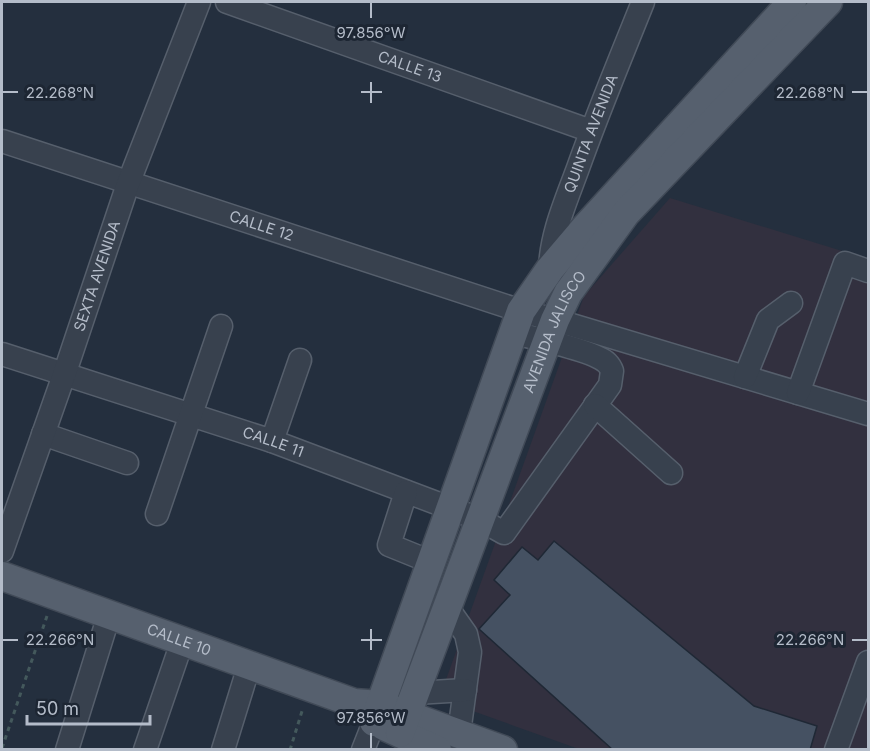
<svg xmlns="http://www.w3.org/2000/svg" width="870" height="751" viewBox="0 0 870 751" font-family="Inter,sans-serif">
<style>
.medical{fill:#32303f}
.building{fill:#455162;stroke:#1f2835;stroke-width:1.5}
.lines{fill:none;stroke-linecap:round;stroke-linejoin:round}
.minor-casing{stroke:#565f6c;stroke-width:25}
.major-casing{stroke:#414a57;stroke-width:31}
.path{stroke:#44595c;stroke-width:3;stroke-dasharray:4.5 4.5;stroke-linecap:butt}
.minor{stroke:#38414e;stroke-width:22}
.major{stroke:#56606e;stroke-width:28}
.ticks{fill:none;stroke:#b4bcc9;stroke-width:2}
.labels{text-anchor:middle;stroke-width:6;stroke-linejoin:round;paint-order:stroke}
.street-label{font-size:15px;fill:#b4bcc9;stroke:#1d2633}
.ticks-label{font-size:15px;text-anchor:middle;fill:#b4bcc9;stroke:#1d2633;stroke-width:6;stroke-linejoin:round;paint-order:stroke}
</style>
<rect width="100%" height="100%" fill="#242f3e"/>
<!-- medical -->
<path class="medical" d="M670,198L868,259V749H579L439,699L584,296Z"/>
<!-- building -->
<path class="building" d="M554,541L754,706L817,726L810,750H613L479,629L510,595L494,580L522,547L538,560Z"/>
<g class="lines">
<defs>
<g id="minor">
<path id="s1" d="M227,2L591,131"/>
<path id="s2" d="M2,141L521,311L555,320L868,414"/>
<path id="s3" d="M550,269C551,234 566,201 578,168C598,112 621,57 643,2"/>
<path id="s4" d="M2,354L272,441L479,519L504,533L610,385L612,371C611,368 609,365 607,363C595,351 531,337 513,333"/>
<path d="M745,377L768,320L791,303"/>
<path d="M798,393L845,263L868,271"/>
<path d="M595,405L671,473"/>
<path d="M43,434L127,463"/>
<path d="M272,441L300,360"/>
<path d="M406,492L389,545L431,562"/>
<path d="M157,514L221,326"/>
<path id="s5" d="M2,551L64,375L128,184L199,2"/>
<path d="M447,607L466,634L470,652L459,733"/>
<path d="M416,693L465,690"/>
<path d="M67,750L109,615"/>
<path d="M145,750L182,642"/>
<path d="M223,750L249,666"/>
<path d="M363,750L374,722"/>
<path d="M836,750L868,662"/>
</g>
<g id="major">
<path id="s6" d="M2,576L354,703L380,705L503,750"/>
<path d="M374,722L521,311L550,269L584,229L792,2"/>
<path d="M384,726L437,750"/>
<path id="s7" d="M400,733L555,320L568,293L626,213L828,2"/>
</g>
</defs>
<!-- minor casing -->
<use href="#minor" class="minor-casing"/>
<!-- major casing -->
<use href="#major" class="major-casing"/>
<!-- path -->
<path class="path" d="M2,748L47,616
M290,750L303,708"/>
<!-- minor -->
<use href="#minor" class="minor"/>
<!-- major -->
<use href="#major" class="major"/>
</g>
<!-- ticks -->
<path class="ticks" d="M371,3V18M371,82V103M3,92H18M361,92H382M852,92H867M371,629V650M3,640H18M361,640H382M852,640H867M371,733V748"/>
<g class="labels">
<!-- street labels -->
<g class="street-label">
<text dy="5" stroke="none"><textPath href="#s1" startOffset="194">CALLE 13</textPath></text>
<text dy="5" stroke="none"><textPath href="#s3" startOffset="142">QUINTA AVENIDA</textPath></text>
<text dy="5" stroke="none"><textPath href="#s2" startOffset="273">CALLE 12</textPath></text>
<text dy="5" stroke="none"><textPath href="#s5" startOffset="291">SEXTA AVENIDA</textPath></text>
<text dy="5" stroke="none"><textPath href="#s7" startOffset="430">AVENIDA JALISCO</textPath></text>
<text dy="5" stroke="none"><textPath href="#s4" startOffset="285">CALLE 11</textPath></text>
<text dy="5" stroke="none"><textPath href="#s6" startOffset="188">CALLE 10</textPath></text>
</g>
</g>
<g class="ticks-label">
<text x="371" y="38">97.856°W</text>
<text x="60" y="98">22.268°N</text>
<text x="810" y="98">22.268°N</text>
<text x="60" y="645">22.266°N</text>
<text x="810" y="645">22.266°N</text>
<text x="371" y="723">97.856°W</text>
</g>
<!-- border -->
<rect width="870" height="751" fill="none" stroke="#b4bcc9" stroke-width="6"/>
<!-- scale -->
<path d="M27 715v9h123v-9" fill="none" stroke="#b4bcc9" stroke-width="3"/>
<text x="36" y="715" font-size="18" fill="#b4bcc9" stroke="#1d2633" stroke-width="4.5" paint-order="stroke">50 m</text>
</svg>
